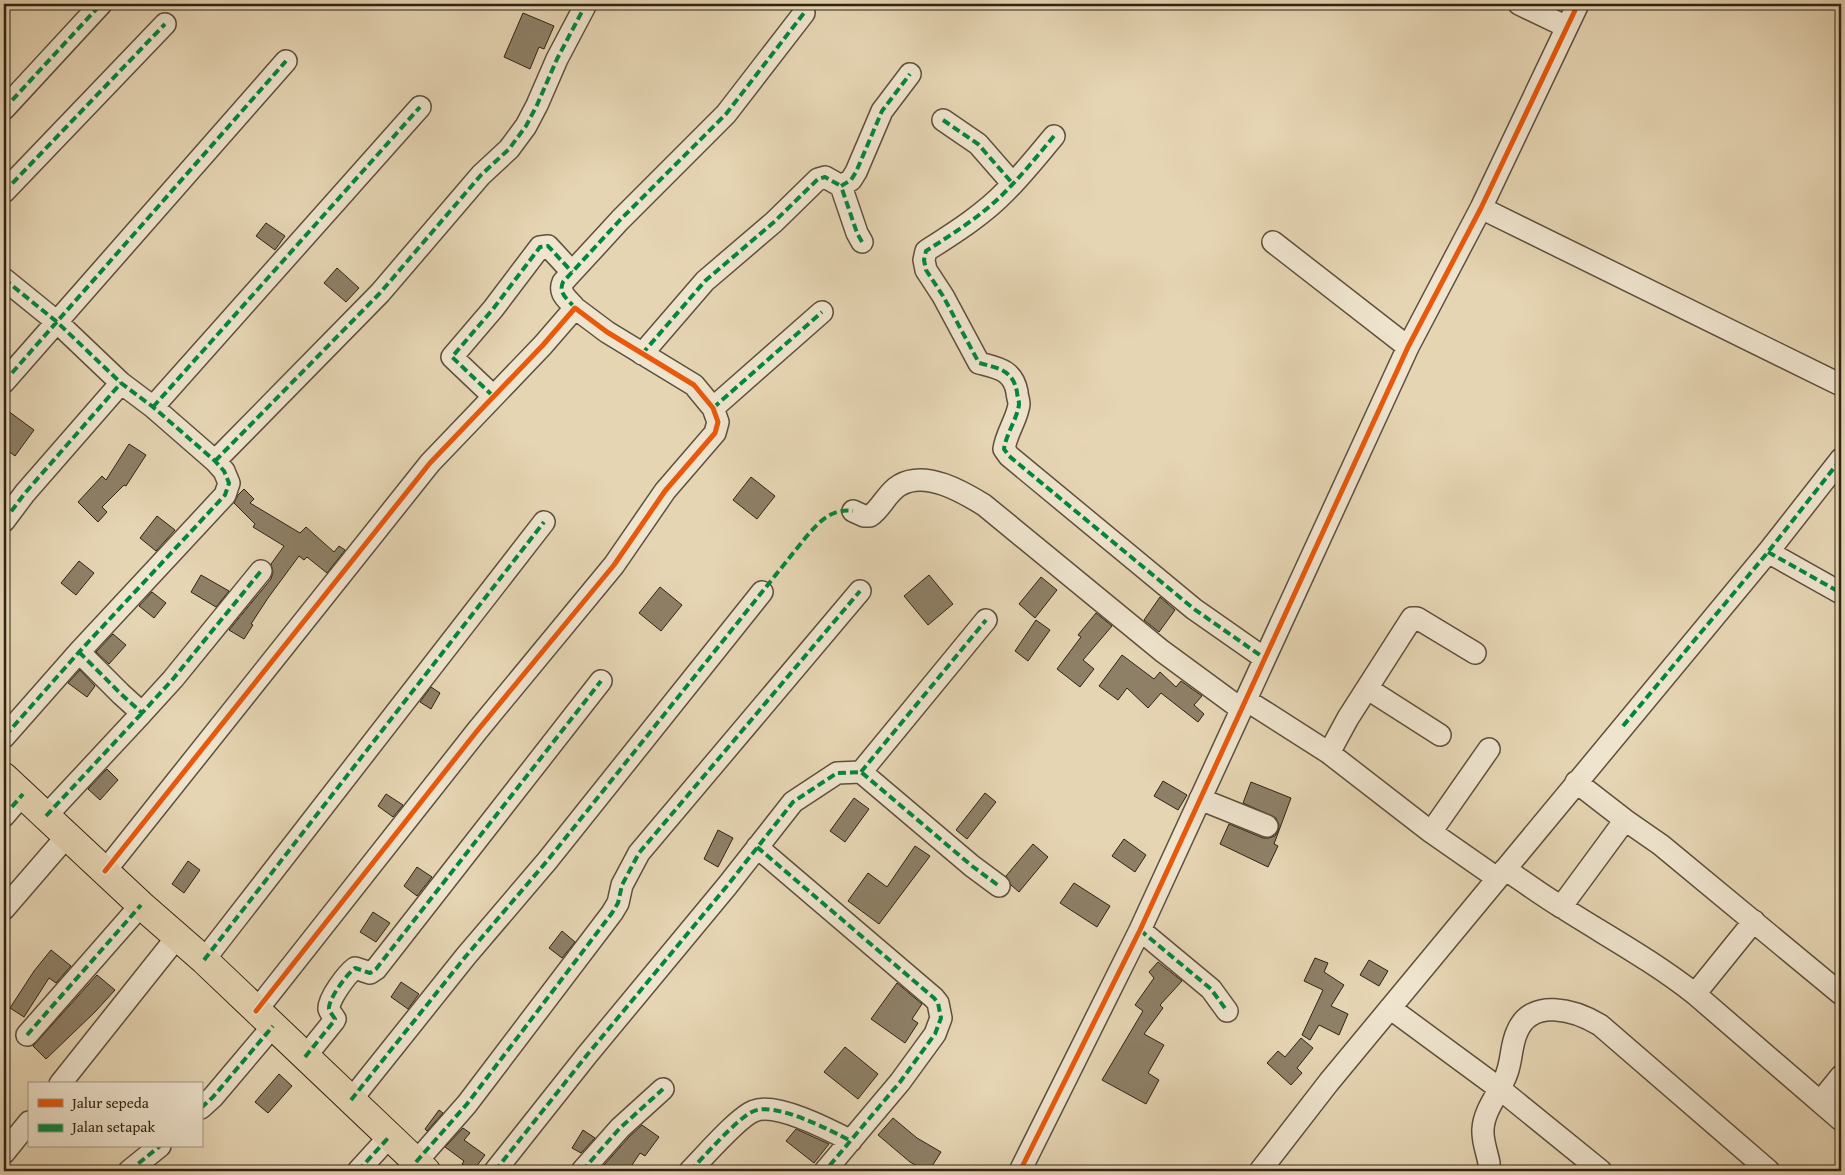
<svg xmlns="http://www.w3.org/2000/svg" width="1845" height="1175" viewBox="0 0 1845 1175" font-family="'Gentium Book Plus',serif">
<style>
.building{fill:#8e8067;stroke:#2f2315}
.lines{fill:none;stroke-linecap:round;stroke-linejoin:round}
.minor-casing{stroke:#5d503c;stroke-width:24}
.major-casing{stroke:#2f2315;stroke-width:30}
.minor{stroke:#efe4ce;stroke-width:21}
.major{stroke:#e6d5b3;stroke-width:28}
.quiet{stroke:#00873e;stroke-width:4;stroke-dasharray:8 4;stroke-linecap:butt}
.cycleway-casing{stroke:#efe4ce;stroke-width:8}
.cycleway{stroke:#e8590c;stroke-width:5}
</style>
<rect width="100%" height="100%" fill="#e6d5b3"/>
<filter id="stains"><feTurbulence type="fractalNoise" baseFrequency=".004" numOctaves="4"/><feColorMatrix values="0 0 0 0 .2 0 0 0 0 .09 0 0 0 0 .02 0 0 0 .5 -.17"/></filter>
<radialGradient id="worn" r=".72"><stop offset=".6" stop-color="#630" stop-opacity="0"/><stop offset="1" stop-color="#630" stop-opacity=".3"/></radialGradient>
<!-- building -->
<path class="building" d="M523,13L554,26L544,49L539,47L530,69L504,57Z
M266,223L285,236L275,250L256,236Z
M337,268L359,288L346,302L324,283Z
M4,408L34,430L15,456L4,448Z
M129,444L146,455L126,486L124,485L102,507L107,512L98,522L78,502L102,476L106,480Z
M751,477L775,496L757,519L733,500Z
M244,489L254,499L250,503L300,533L306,527L334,552L339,546L345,550L327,573L307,557L304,560L299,556L268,598L251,624L253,625L244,639L229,630L271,579L273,572L271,564L284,546L253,527L255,524L234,503L238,495Z
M157,516L175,530L156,551L140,538Z
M79,561L94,573L76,595L61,583Z
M201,575L229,591L216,607L191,592Z
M929,575L953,604L928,625L904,596Z
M1041,577L1057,590L1035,618L1019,604Z
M660,587L682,605L661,631L639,613Z
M152,592L166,603L154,618L139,606Z
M1160,597L1175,610L1159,632L1144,620Z
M1096,613L1112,626L1083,660L1094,669L1080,687L1057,669L1081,637L1078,635Z
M1036,620L1050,630L1028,661L1015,651Z
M113,634L126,645L109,664L96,652Z
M1122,655L1154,679L1160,672L1176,687L1181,681L1202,696L1194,705L1204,714L1198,722L1161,693L1148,708L1127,688L1118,700L1099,686Z
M80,670L95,686L87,697L68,683Z
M431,687L440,693L431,709L420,702Z
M107,769L118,780L100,800L88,789Z
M1163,781L1187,795L1178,810L1154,796Z
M1251,782L1291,798L1274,844L1278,846L1268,867L1220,844L1229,824L1263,838H1269L1275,836L1278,831L1279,825L1276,818L1243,803Z
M985,793L996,802L967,839L956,830Z
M386,794L403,805L393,817L378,806Z
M854,798L869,809L845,842L830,831Z
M718,830L733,838L718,867L704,859Z
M1124,839L1146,855L1135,872L1112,856Z
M1033,844L1048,857L1019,892L1011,885L1006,876Z
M915,846L930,856L879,924L848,901L868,873L887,887Z
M188,861L200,870L184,893L172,884Z
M417,867L432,877L417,896L404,886Z
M1074,883L1110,906L1097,927L1060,903Z
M373,912L390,923L376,942L360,932Z
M562,931L575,942L562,958L549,948Z
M51,950L71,966L56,983L49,978L24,1017L10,1008L34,971Z
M1315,958L1328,963L1324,972L1344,985L1331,1006L1348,1014L1339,1035L1319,1025L1310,1040L1302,1035L1323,990L1304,981Z
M1369,960L1388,971L1379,986L1360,975Z
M1158,962L1182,981L1160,1005L1163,1008L1144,1034L1164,1045L1148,1073L1159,1080L1146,1104L1102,1080L1143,1011L1135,1005L1154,978L1149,972Z
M97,975L115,990L95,1012L46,1059L33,1046Z
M401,982L419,994L408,1009L391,997Z
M897,983L922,1004L912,1019L918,1023L905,1043L871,1019Z
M1301,1038L1313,1048L1297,1068L1302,1073L1291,1085L1267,1063L1278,1051L1285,1057Z
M845,1047L878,1074L858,1099L824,1072Z
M279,1074L292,1086L268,1113L255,1102Z
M439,1110L443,1113L427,1131L425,1129Z
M893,1118L917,1138L941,1152L929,1171H926L910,1162L878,1135Z
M642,1125L659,1137L645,1156L640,1153L628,1171H614L604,1165L629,1137Z
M463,1128L470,1133L464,1140L485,1155L473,1171L462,1164L464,1161L445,1147Z
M796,1129L829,1144L814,1163L786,1141Z
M583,1130L595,1138L581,1153L572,1148Z"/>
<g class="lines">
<defs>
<path id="minor" d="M1519,4L1567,27
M4,109L101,4
M943,120L978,144L1013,184
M1054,136C1038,155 1023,174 1006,191C983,215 954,233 926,251L924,260L926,270L943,296L979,363C998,368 1013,370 1017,392C1017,396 1019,400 1019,404C1018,417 1006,434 1004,449L1009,456L1194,609L1264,658
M4,192L165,24
M1481,208L1841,385
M862,242L857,233L841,186L851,180L856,172L882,111L910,74
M1273,242L1408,347
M4,279L57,322L121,383L153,407L215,461L224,471L229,483L225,495L79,652L4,737
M575,308C568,299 558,294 563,282L620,220L726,114L804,13
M642,354L705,281L774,222L818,179L825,177L841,186
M4,382L286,61
M493,396L452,357L493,309L540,247L548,246L572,272
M153,407L420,107
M713,408L822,312
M215,461L380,293L481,175L509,149L526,126L537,105L557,59L586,4
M853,511L864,516H870C882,508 887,492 900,485C926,470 963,492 984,505L1162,651L1241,709
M4,521L25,493L121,383
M1768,552L1841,593
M79,652L121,694L142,713L173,679L261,571
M1368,689L1440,735
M1246,700L1329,753L1431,832L1497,878
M1329,753L1348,718L1412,618H1417L1475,653
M861,772L986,620
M1576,782L1625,820
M1200,799L1267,826
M4,816L23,794
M46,816L142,713
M1431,832L1489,749
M757,847L934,998L938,1003L941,1018L935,1034L900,1082L825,1171
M1505,869C1524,882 1543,896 1563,908C1607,936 1653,961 1695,994L1841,1120
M105,871L430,463L543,345L575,308L607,332L694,385L713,408L718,422L715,433L665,491L614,565L477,731L256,1011
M1561,907L1625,820L1661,845L1841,994
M4,909L67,836
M1140,930L1211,989L1227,1011
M204,960L544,522
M1695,994L1754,921
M1390,1008L1500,1089L1601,1171
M27,1035L141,905
M305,1057L334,1021L335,1019C333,1016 330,1012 329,1009C328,999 347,974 355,968L370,973L376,969L601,681
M60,1084L177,937
M351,1100L466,956L547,861L762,592
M1820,1102L1841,1076
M201,1108L213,1097L273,1026
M4,1153L29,1122
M416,1162L467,1104L612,913L618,903L622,885L639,853L860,591
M1489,1163C1487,1152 1482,1140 1483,1129C1484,1109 1501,1091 1507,1073C1512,1059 1511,1045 1517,1032C1531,997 1575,1010 1600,1025L1769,1171
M129,1171L160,1146
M358,1171L389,1137
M495,1171L587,1055L727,886L793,802L837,773L861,772L972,866L999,886
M582,1171L620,1128L663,1089
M690,1171C703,1158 738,1117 754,1111C776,1102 830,1130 851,1141
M1020,1171L1140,930L1408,347L1481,208L1578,4
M1260,1171L1329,1082L1768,552L1841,459"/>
<path id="major" d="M4,777L141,905L204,960L426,1171"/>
</defs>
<!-- minor casing -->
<use href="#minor" class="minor-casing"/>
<!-- major casing -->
<use href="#major" class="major-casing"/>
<!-- minor -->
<use href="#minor" class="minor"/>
<!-- major -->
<use href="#major" class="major"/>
<!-- quiet -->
<path class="quiet" d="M4,109L101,4
M943,120L978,144L1013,184
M1054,136C1038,155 1023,174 1006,191C983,215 954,233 926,251L924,260L926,270L943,296L979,363C998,368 1013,370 1017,392C1017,396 1019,400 1019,404C1018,417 1006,434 1004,449L1009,456L1194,609L1264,658
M4,192L165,24
M862,242L857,233L841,186L851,180L856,172L882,111L910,74
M4,279L57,322L121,383L153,407L215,461L224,471L229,483L225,495L79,652L4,737
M575,308C568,299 558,294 563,282L620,220L726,114L804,13
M642,354L705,281L774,222L818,179L825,177L841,186
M4,382L286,61
M493,396L452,357L493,309L540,247L548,246L572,272
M153,407L420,107
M713,408L822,312
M215,461L380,293L481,175L509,149L526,126L537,105L557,59L586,4
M4,521L25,493L121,383
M1768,552L1841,593
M79,652L121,694L142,713L173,679L261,571
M1623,726L1768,552L1841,459
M861,772L986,620
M4,816L23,794
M46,816L142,713
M757,847L934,998L938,1003L941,1018L935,1034L900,1082L825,1171
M1140,930L1211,989L1227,1011
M204,960L544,522
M27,1035L141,905
M305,1057L334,1021L335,1019C333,1016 330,1012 329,1009C328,999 347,974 355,968L370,973L376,969L601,681
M351,1100L466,956L547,861L806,537C819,522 831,508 853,511
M201,1108L213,1097L273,1026
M416,1162L467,1104L612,913L618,903L622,885L639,853L860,591
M129,1171L160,1146
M358,1171L389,1137
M495,1171L587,1055L727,886L793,802L837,773L861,772L972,866L999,886
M582,1171L620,1128L663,1089
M690,1171C703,1158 738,1117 754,1111C776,1102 830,1130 851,1141"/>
<defs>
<path id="cycleway" d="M105,871L430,463L543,345L575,308L607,332L694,385L713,408L718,422L715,433L665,491L614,565L477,731L256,1011
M1020,1171L1140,930L1408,347L1481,208L1578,4"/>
</defs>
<!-- cycleway casing -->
<use href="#cycleway" class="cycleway-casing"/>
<!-- cycleway -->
<use href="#cycleway" class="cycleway"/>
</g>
<!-- margin -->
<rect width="1845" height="1175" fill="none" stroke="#e6d5b3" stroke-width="20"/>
<rect x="5" y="5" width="1835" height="1165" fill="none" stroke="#2f2315" stroke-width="2.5"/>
<rect x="10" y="10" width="1825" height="1155" fill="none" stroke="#2f2315"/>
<!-- legend -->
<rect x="28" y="1082" width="175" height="65" fill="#efe4ce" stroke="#a29784"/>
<rect x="38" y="1099" width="25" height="8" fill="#e8590c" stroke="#a29784"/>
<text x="72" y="1108" font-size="15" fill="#2f2315">Jalur sepeda</text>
<rect x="38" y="1124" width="25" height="8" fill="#00873e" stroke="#a29784"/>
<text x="72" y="1132" font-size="15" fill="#2f2315">Jalan setapak</text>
<rect width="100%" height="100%" filter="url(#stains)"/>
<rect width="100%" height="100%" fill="url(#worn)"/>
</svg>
